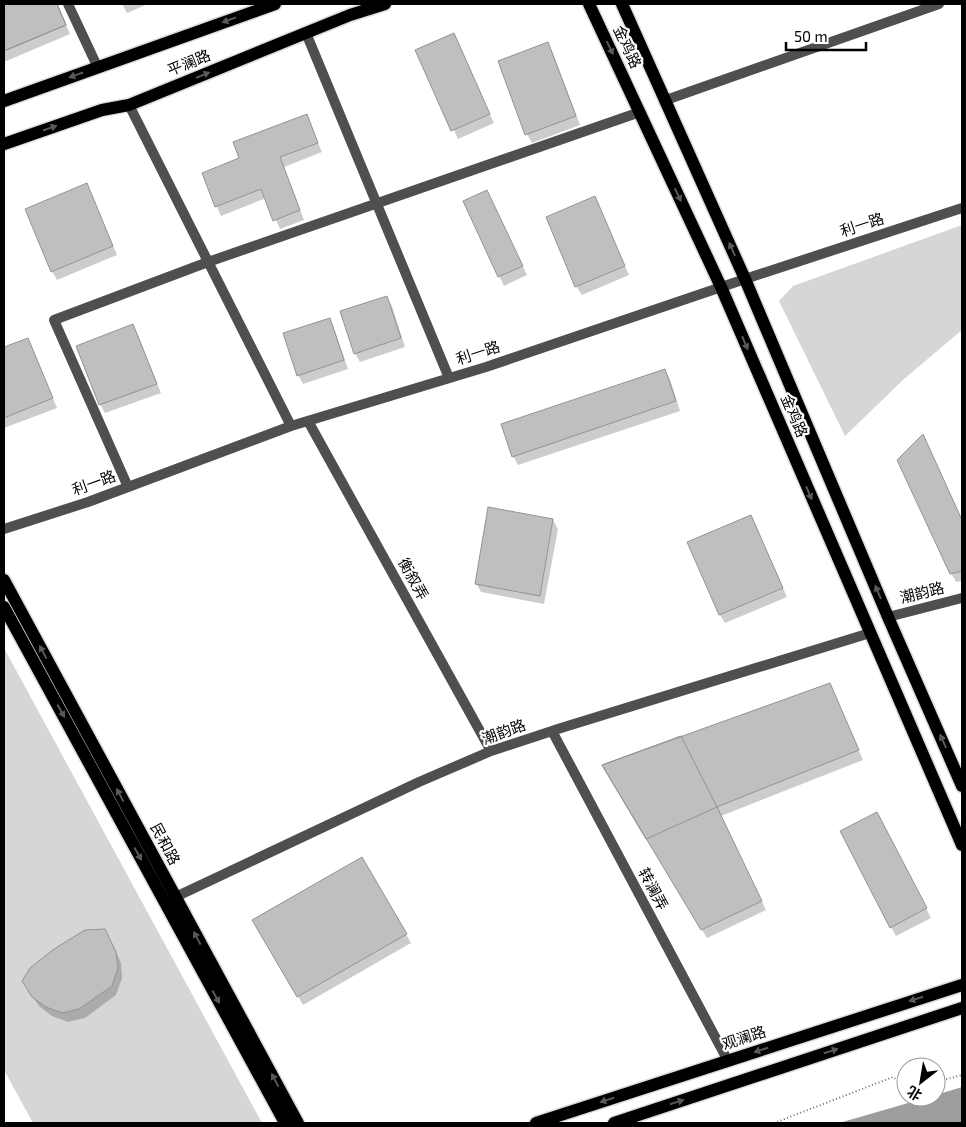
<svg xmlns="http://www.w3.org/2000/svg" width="966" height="1127" viewBox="0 0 966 1127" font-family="'Exo 2','Noto Sans SC',sans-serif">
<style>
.green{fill:#d6d6d6}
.water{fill:#9d9d9d}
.shadow{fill:#0003}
.building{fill:#bfbfbf;stroke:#939393}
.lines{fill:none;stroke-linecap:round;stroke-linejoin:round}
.major-casing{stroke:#dbdbdb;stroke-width:15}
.path{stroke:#717171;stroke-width:2;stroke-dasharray:1 2.5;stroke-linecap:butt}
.minor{stroke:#4f4f4f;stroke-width:10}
.major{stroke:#000;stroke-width:12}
.oneway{fill:#595959}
.labels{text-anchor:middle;stroke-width:4.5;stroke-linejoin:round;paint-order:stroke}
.street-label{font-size:15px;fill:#000;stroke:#fff}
</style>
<rect width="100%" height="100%" fill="#fff"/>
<!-- green -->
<path class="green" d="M962,225V330L904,379L845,436L779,301L793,286Z
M4,648L262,1123H33L4,1070Z"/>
<!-- water -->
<path class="water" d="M962,1087V1123H839L929,1097H936V1095Z"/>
<!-- shadow -->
<path class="shadow" d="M4,4H57L70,34L4,62Z
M122,4H148L127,13Z
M458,44L494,123L458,139L417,51Z
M548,44L553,53L580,125L532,143L527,134Z
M306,115L322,152L284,167L304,220L280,229L266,198L221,216L203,173L241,159Z
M87,185L117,255L57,280L52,271Z
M487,192L527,275L504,286L464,202Z
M595,198L629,275L582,295L576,286Z
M387,297L392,306L405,347L360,362L355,353Z
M329,319L334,328L348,369L303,384L298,375Z
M132,326L138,335L161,393L105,413L100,404Z
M28,340L57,408L4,428V348Z
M665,370L670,379L680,411L518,465L513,456Z
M927,444L962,521V581L956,582L951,573Z
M553,520L558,529L544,604L481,592L476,583Z
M756,526L787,597L725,623L720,615Z
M834,694L863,760L721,816L766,910L707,938L604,765Z
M882,822L931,918L896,936L891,927Z
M362,858L411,943L303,1005L254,921Z
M110,939L121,963L122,978L116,995L85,1018L68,1022L52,1016L39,1006L29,991Z"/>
<!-- building -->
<path class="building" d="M4,4H57L66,25L4,51Z
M4,4H57L66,25L4,51Z
M454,33L490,114L451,131L415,50Z
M548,42L576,116L525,135L498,61Z
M307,114L318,143L280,157L300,210L273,221L261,189L215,207L202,173L239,158L233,142Z
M87,183L113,246L51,272L25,209Z
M487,190L523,266L498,277L463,201Z
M595,196L625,266L575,287L546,217Z
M387,296L401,338L354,354L340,311Z
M330,318L344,360L297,376L283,333Z
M133,324L157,384L99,405L76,346Z
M28,338L53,398L4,418V347Z
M665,369L676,401L512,457L501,424Z
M923,434L962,520V571L950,574L897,460Z
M488,507L553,519L540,596L475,584Z
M751,515L783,588L719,615L687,542Z
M830,683L859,750L717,807L762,901L701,930L602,765Z
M681,736L717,807L646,839L602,765Z
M877,812L927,908L890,928L840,831Z
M362,857L407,934L297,997L252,920Z
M105,929L116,952L118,968L112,986L79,1009L62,1013L46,1007L32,997L22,981L30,968L54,949L85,930Z"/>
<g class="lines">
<defs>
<path id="major" d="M589,4L721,287L962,845
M622,4L745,279L888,617L962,786
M4,101L275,4
M4,144L102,110L129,105L350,15L385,4
M4,580L298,1123
M4,607L285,1123
M536,1123L962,985
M614,1123L962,1008"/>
</defs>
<!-- major casing -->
<use href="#major" class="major-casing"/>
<!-- path -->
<path class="path" d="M936,1082L962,1075
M774,1123L893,1077L906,1087"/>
<!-- minor -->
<path class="minor" d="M68,4L98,68
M306,33L449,378
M666,100L939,4
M129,105L291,426
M308,421L491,751
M128,487L54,320L208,262L640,112
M4,529L88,502L291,426L486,367L745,279L962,208
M888,617L962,598
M552,731L728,1061
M169,900L419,782L491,751L561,728L870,633"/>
<!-- major -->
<use href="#major" class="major"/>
</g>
<!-- one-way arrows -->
<defs><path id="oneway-solid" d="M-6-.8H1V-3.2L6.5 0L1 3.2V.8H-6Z" transform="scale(1.25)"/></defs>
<g class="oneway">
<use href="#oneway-solid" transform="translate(229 20) rotate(160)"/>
<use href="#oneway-solid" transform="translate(610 48) rotate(65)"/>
<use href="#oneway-solid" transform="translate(76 75) rotate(161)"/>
<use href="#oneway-solid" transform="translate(203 75) rotate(-22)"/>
<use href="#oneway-solid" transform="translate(50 128) rotate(-19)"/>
<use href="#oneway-solid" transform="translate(678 195) rotate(65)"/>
<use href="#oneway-solid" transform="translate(732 249) rotate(-114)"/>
<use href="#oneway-solid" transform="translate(745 343) rotate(67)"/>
<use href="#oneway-solid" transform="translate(809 493) rotate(67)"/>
<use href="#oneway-solid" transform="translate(878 592) rotate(-113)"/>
<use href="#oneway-solid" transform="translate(43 652) rotate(-118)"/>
<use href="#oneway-solid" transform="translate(61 711) rotate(61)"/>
<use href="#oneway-solid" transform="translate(943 741) rotate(-114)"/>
<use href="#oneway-solid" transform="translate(120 795) rotate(-118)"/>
<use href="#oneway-solid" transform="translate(138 854) rotate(61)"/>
<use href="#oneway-solid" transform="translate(197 938) rotate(-118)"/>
<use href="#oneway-solid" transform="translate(216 997) rotate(61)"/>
<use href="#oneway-solid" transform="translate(916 999) rotate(162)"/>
<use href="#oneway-solid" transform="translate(761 1050) rotate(162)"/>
<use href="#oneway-solid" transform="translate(831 1051) rotate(-18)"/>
<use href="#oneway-solid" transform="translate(275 1080) rotate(-118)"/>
<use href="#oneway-solid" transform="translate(607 1100) rotate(162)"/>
<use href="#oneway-solid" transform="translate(677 1102) rotate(-18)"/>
</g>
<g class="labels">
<!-- street labels -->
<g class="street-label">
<text transform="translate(627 47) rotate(65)" y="5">金鸡路</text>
<text transform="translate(189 63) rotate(-22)" y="5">平澜路</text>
<text transform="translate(862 225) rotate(-18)" y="5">利一路</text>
<text transform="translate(478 353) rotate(-18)" y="5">利一路</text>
<text transform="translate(794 416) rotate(67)" y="5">金鸡路</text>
<text transform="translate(94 483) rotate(-20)" y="5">利一路</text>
<text transform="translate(413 579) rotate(61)" y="5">衡叙弄</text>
<text transform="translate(922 593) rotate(-14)" y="5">潮韵路</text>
<text transform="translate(504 732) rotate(-20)" y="5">潮韵路</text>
<text transform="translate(165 844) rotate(62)" y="5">民和路</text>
<text transform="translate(653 889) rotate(62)" y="5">转澜弄</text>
<text transform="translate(744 1038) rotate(-18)" y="5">观澜路</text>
</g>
</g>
<!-- border -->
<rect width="966" height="1127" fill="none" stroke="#000000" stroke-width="10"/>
<!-- north arrow -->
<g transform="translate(921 1082) rotate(211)"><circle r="24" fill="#ffffff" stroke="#999999"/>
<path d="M0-4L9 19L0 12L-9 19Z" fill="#000000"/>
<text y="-8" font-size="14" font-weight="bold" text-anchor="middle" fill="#000000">北</text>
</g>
<!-- scale -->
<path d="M786 42v8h80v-8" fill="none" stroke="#000000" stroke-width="2.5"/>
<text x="794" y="42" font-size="15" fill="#000000" stroke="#ffffff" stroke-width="4" paint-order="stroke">50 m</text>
</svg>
